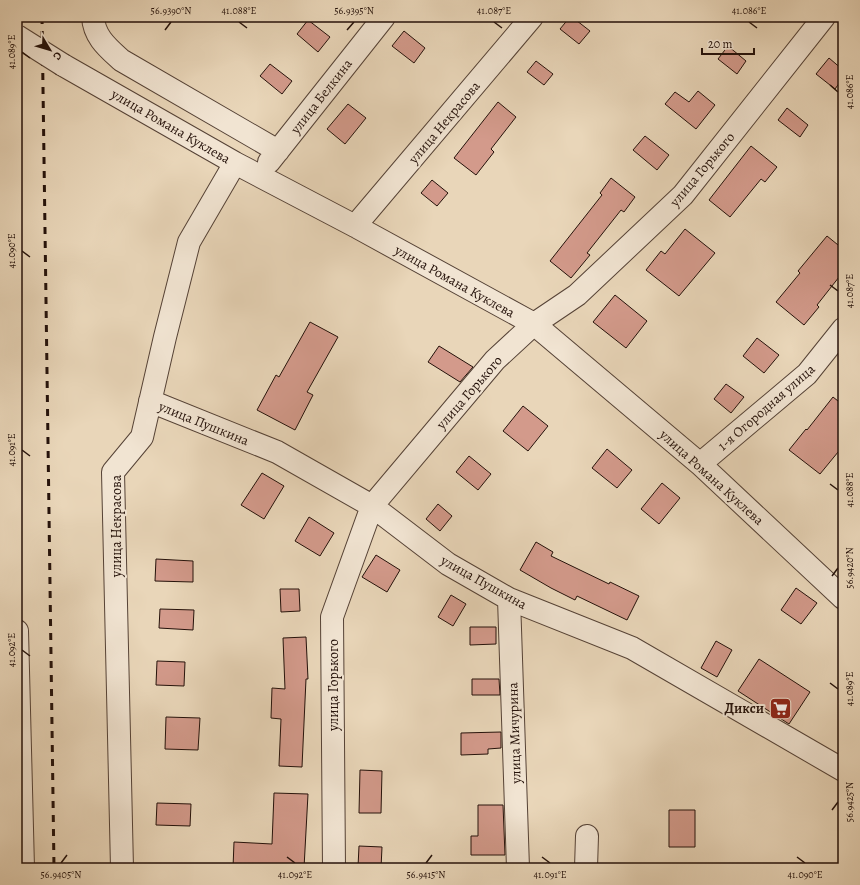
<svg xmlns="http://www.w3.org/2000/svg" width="860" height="885" viewBox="0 0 860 885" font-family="Alegreya,serif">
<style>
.building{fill:#d39a8b;stroke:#24110a}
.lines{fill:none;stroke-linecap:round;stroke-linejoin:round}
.minor-casing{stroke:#554236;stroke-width:24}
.minor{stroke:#f1e4d2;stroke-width:22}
.rail{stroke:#24110a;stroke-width:3;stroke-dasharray:7 7;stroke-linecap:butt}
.minor-bridge-casing{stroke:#554236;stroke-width:24;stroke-linecap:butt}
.minor-bridge{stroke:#f1e4d2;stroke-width:22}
.ticks{fill:none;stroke:#24110a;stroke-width:1.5}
.labels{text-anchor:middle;stroke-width:4;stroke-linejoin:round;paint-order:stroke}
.street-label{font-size:14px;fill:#24110a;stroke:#f1e4d2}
.poi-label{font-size:14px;font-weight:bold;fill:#24110a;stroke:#f1e4d2;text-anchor:end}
.neatline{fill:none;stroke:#24110a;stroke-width:1.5}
.ticks-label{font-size:10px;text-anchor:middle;fill:#24110a}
</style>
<rect width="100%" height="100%" fill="#e9d6b9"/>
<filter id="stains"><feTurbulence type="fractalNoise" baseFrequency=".005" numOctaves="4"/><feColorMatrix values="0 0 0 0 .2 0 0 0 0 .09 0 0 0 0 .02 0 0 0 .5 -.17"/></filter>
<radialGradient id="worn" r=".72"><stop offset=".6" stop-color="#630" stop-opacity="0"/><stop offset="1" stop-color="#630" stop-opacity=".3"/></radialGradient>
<!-- building -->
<path class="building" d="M570,17H572L590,31L579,44L560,29Z
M308,20L330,37L318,52L297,34Z
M404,31L425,48L414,63L392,46Z
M728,46L746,61L737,74L718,59Z
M829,58L843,70V78L835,89L816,74Z
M536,61L553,74L544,85L527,72Z
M270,64L292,81L282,94L260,76Z
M698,91L715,105L696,129L665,104L675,92L689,102Z
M498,102L516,117L491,149L494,152L476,175L454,158Z
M348,104L366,118L345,144L327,129Z
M787,108L808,125L800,137L778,120Z
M645,136L669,155L657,170L633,150Z
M751,146L777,167L765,182L761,179L730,217L709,200Z
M611,178L635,197L624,212L621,210L587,253L590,255L571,278L550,261L602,195L600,193Z
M432,180L448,193L437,206L421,193Z
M685,229L715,253L679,296L646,270L661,251L665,254Z
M827,236L843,249V272L817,305L819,307L804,325L776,302L800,273L798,271Z
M615,295L647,321L626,348L593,322Z
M310,322L338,337L307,392L313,395L295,430L257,410L276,375L279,377Z
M757,338L779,355L764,373L743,356Z
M439,346L473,367L460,382L428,362Z
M726,384L744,397L731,413L714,399Z
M833,397L843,405V446L820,474L789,450L806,429L807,430Z
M523,406L548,426L528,451L503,431Z
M607,449L632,470L617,488L592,468Z
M469,456L491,474L478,490L456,472Z
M262,473L284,486L264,519L241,505Z
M662,483L680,498L659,524L641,509Z
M438,504L452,516L440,531L426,519Z
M309,517L334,533L320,556L295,541Z
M536,542L553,552L551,556L609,584L610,582L639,596L627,620L577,596L575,600L551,588L520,570Z
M376,555L400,570L387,592L362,577Z
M156,559L193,561V582L155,581Z
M796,588L817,603L801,624L781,610Z
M280,589H299L300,611L281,612Z
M451,595L466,604L453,626L438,617Z
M160,609L194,610L193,630L159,628Z
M470,627H496V644L470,645Z
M306,637L308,679H306L302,767L279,766L281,719L271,718L272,688L285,689L283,638Z
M716,641L732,650L717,677L701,668Z
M759,659L810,692L789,724L738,691Z
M157,661L185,662L184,686L156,685Z
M472,679H499L500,695H472Z
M166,717L200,718L198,750L165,749Z
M501,732V748L488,749V754L461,755V733Z
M360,770L382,771L381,813H359Z
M274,793L308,794L304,868H233L234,842L272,844Z
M157,803L191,804L190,826L156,825Z
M478,805H503L505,855H471V836H478Z
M669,810H695V847H669Z
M359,846L382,847L381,868L358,867Z"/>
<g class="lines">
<defs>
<path id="minor" d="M93,17C94,37 108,48 121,60L278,151
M63,65L235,163L355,226L534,324L700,464L843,598
M269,162L384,17
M355,226L532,17
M150,401L277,452L372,506L448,564L509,599L632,648L843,770
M700,464L807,374L843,329
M509,599L518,868
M17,631L23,868
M122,868L113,472L142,437L165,337L189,242L235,163
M334,868L332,617L372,506L495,360L534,324L577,295L683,195L824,17
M586,868L587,836"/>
</defs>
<!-- minor casing -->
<use href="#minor" class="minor-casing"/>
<!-- minor -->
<use href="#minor" class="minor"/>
<!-- rail -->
<path class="rail" d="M42,17L54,868"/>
<defs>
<path id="minor-bridge" d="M17,36L63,65"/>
</defs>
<!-- minor-bridge casing -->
<use href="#minor-bridge" class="minor-bridge-casing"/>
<!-- minor-bridge -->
<use href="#minor-bridge" class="minor-bridge"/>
</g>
<!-- ticks -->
<path class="ticks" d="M239,22L247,28M494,22L502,28M749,22L757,28M165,30L171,22M347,30L354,22M22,52L30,58M830,85L838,92M22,251L30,257M830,285L838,291M22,450L30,456M830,484L838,490M832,576L838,568M22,650L30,656M830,683L838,689M832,810L838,802M287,857L295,863M542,857L550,863M797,857L805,863M61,863L67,855M426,863L432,855"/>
<!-- icons -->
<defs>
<symbol id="supermarket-square" viewBox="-11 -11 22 22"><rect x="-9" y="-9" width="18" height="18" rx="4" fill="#8f2418" stroke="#f1e4d2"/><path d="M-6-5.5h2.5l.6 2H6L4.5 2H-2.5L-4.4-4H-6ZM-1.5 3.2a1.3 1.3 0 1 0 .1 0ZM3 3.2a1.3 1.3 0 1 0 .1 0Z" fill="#fff"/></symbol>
</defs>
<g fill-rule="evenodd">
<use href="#supermarket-square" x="768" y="696" width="25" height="25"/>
</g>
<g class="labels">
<!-- street labels -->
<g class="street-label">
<text transform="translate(321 96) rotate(-52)" y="5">улица Белкина</text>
<text transform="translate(444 122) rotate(-50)" y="5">улица Некрасова</text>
<text transform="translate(171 126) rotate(30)" y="5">улица Романа Куклева</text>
<text transform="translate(702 169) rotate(-50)" y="5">улица Горького</text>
<text transform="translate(455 281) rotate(29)" y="5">улица Романа Куклева</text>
<text transform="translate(469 392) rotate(-49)" y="5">улица Горького</text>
<text transform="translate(766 407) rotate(-41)" y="5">1-я Огородная улица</text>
<text transform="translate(204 423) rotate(22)" y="5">улица Пушкина</text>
<text transform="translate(712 477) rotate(42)" y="5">улица Романа Куклева</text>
<text transform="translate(116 526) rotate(-90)" y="5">улица Некрасова</text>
<text transform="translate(484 582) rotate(29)" y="5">улица Пушкина</text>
<text transform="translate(333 685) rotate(-90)" y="5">улица Горького</text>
<text transform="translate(514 733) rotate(-92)" y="5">улица Мичурина</text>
</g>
<!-- poi labels -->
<g class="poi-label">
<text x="764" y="713">Дикси</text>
</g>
</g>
<!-- margin -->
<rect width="860" height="885" fill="none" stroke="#e9d6b9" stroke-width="44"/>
<!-- north arrow -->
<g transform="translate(50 50) rotate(128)" stroke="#f1e4d2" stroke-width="3" paint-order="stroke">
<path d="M0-3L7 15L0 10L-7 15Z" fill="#24110a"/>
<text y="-6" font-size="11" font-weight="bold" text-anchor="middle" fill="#24110a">С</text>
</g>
<!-- scale -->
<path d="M702 48v6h52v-6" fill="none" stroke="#24110a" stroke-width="2"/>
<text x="708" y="48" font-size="12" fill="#24110a" stroke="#f1e4d2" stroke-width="3" paint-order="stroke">20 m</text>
<rect x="22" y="22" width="816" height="841" class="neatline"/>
<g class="ticks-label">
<text x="171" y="14">56.9390°N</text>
<text x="239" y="14">41.088°E</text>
<text x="354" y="14">56.9395°N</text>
<text x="494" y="14">41.087°E</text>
<text x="749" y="14">41.086°E</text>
<text transform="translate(11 52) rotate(-90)" y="4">41.089°E</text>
<text transform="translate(849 92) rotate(-90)" y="4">41.086°E</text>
<text transform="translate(11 251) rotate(-90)" y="4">41.090°E</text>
<text transform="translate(849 291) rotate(-90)" y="4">41.087°E</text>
<text transform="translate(11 450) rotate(-90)" y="4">41.091°E</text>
<text transform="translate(849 490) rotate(-90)" y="4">41.088°E</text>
<text transform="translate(849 568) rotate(-90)" y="4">56.9420°N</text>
<text transform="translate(11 650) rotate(-90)" y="4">41.092°E</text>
<text transform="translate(849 689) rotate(-90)" y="4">41.089°E</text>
<text transform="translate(849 802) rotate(-90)" y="4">56.9425°N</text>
<text x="61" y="878">56.9405°N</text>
<text x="295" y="878">41.092°E</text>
<text x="426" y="878">56.9415°N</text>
<text x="550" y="878">41.091°E</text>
<text x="805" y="878">41.090°E</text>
</g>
<rect width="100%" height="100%" filter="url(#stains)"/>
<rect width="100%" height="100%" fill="url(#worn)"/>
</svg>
